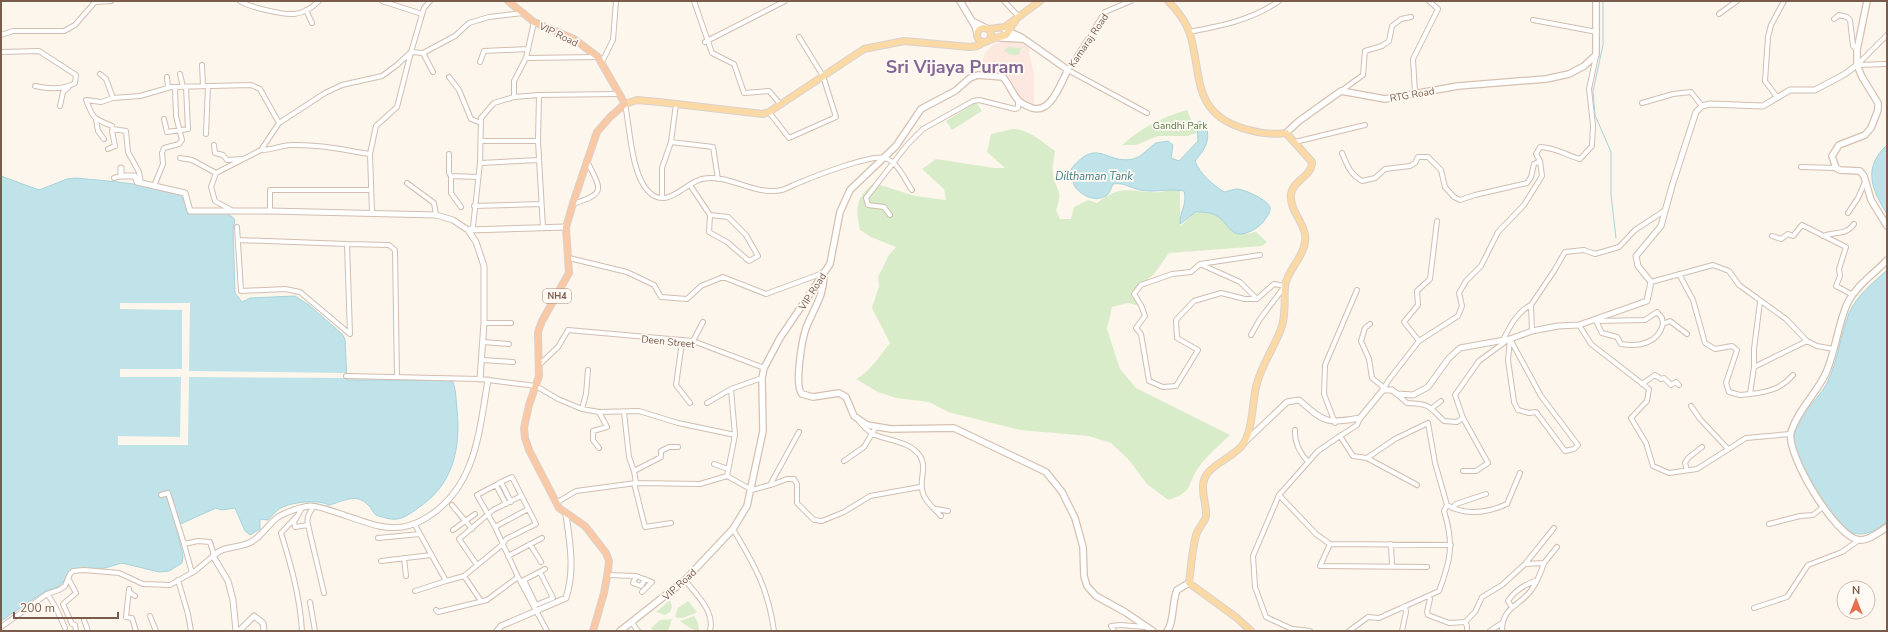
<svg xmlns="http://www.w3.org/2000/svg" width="1888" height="632" viewBox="0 0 1888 632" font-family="'Nunito Sans',sans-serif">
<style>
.commercial{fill:#fde8e0}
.green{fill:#d8ecc9}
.water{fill:#bfe3e8;stroke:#a5d3da}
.pier{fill:#fdf6ec}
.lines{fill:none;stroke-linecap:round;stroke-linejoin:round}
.stream{stroke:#a5d3da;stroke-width:1}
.minor-casing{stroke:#d1beb0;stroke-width:6}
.tertiary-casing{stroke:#d1beb0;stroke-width:7}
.secondary-casing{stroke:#d6c0b0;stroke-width:8}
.primary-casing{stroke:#dad1cd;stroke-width:8}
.trunk-casing{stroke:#dad1cd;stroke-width:8}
.minor{stroke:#fff;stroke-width:4}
.tertiary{stroke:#fff;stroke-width:5}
.secondary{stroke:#fff;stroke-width:5.5}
.primary{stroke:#fbd9a5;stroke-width:6}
.trunk{stroke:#f9c8a4;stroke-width:6}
.labels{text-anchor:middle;stroke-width:3.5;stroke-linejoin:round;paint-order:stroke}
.shield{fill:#fffaf3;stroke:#a28b7f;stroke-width:1}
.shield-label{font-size:9px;font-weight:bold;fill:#7a5c4d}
.street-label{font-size:10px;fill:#7a5c4d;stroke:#fffaf3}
.park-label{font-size:10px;fill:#537a41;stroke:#fffaf3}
.water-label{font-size:11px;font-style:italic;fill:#437c86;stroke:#fffaf3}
.town-label{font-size:18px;font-weight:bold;fill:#846695;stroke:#fffaf3}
</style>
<rect width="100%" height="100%" fill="#fdf6ec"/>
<!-- commercial -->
<path class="commercial" d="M1009,40L1020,42L1031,48L1029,53L1034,73V105L1022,99L1007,74L1002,72L980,71L985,53L992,45Z"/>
<!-- green -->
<path class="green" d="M1023,46L1018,55L1008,54L1004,50L1009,47L1020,48Z
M976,102L982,111L952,130L946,121Z
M1187,110L1197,133L1187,136H1158L1136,145H1122C1141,128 1162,117 1187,110Z
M1013,129C1029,129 1042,142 1055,151C1054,158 1052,167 1053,173C1055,191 1064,189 1056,210L1060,219H1071L1074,207L1088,200L1097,203C1124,182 1132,194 1161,192C1167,191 1173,189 1180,189V226L1194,214L1204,210L1223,218C1231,235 1238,236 1256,232L1267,242L1262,246L1169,253L1154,274L1133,293L1140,306L1128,303L1112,307L1107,329L1120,369L1136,388L1230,435C1220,445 1207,455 1199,467C1186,484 1195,492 1168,500L1147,484L1129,460L1111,443L1089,436L1020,430L948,412L929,402L896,398L878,392L856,379C870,372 880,355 890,343L872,308L879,286L878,277L889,255L896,247L871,237L860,230C855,208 856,197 874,183L915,196L946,200L944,189L922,169L936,159L994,168H1005L987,152L991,134Z
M670,600L672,607L670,612L665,615L656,612Z
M688,601L697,612C690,615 682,620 675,617L678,608Z
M694,616L698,623L699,631L690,628L680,621Z
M672,619L668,631H653L651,628L660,620Z"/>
<!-- water -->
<path class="water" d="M1199,121L1204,122C1212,138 1206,148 1195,161C1200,174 1212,184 1224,192C1228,191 1232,190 1236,189C1244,189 1269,200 1270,208C1271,212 1266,218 1264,221C1259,227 1253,231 1246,233C1230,238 1229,223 1217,216C1210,212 1204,212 1196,212L1180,224C1179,213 1188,203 1184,191C1170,188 1155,193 1140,190C1131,188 1123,182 1113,184C1111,188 1110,193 1107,195C1097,203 1080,196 1074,185C1072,181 1072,174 1071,169C1098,136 1106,165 1133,159C1142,157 1149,147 1156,143C1159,142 1165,142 1168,141L1173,145L1171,158L1179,161L1198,141L1197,123Z
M1887,145V214C1872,190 1862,168 1887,145Z
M1,176L39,190L67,179L75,178C96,180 171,185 183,198C186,201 186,208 188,212L190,213C203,213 227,208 235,220L233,230L235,293L242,302L250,298L295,296L309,305L342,334L345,339L347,380H447L453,382C456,390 456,400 457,409C461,449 453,485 418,508C411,513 405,518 397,519C390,520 382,517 376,515C372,512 372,508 368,505C356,492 342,502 329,505C319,499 289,502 279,509C275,512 271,517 268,520L260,519V529L250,535L245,531L235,508L222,510L216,508L176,526L183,556L182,563L169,571L159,572L122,563L105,568L71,569L64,581L58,587L45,591L1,621Z
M1887,270V522C1877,529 1866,537 1853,533C1836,528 1791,455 1794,437C1797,414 1818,401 1827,383C1838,361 1840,336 1849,313C1857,295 1873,283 1887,270Z"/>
<!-- pier -->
<path class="pier" d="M120,303H190L189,371L346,373V378L189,377L188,445H118V436L180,437L181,377H120V369H182V310L120,309Z"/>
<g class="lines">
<!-- stream -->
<path class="stream" d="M1603,1V45L1593,91L1595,115L1611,152V195L1616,238"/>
<defs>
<path id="minor" d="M240,1C249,7 283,15 294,14C304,13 313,7 319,1
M382,1L422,14
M694,1L712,53L734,64L744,93L769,91L781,105
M1004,1L1018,16
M1131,1L1105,12L1068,70L1147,113
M306,10L312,23
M1719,14L1737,1
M1834,19L1839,15L1847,17L1850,20L1853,46L1857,50
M1533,20L1597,32
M1189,32C1221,26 1252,20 1279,1
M1,35L13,31H64L75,25L95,2L111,1
M705,42L785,1
M1,52L39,51L76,75L75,83C64,90 49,89 35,86
M423,53L433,72
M526,58L534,22
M480,62L484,51L528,49
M602,62L613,40L616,1
M202,65L203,86
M1857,65L1887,35
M1857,65L1887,64
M100,74L106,79L113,98
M180,74L183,87
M167,77L168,88
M449,77L459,90L471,119L481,123
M1341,91L1363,75L1365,51L1382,46L1389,41L1392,26L1401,19L1411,17
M1415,93L1413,59L1438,9L1429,1
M539,95L538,141L543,228
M514,97V81L526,58L597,57
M1777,97L1765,81L1768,37L1771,25L1784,1
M1642,103L1673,94L1691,92L1702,106
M625,104C630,128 631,173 648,191C667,211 684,183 702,179C729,173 753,196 782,190C788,188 795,184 801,182C815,176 872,154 885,158C898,162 905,180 912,190
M60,106L63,92L68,88
M769,112L789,138L836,117L823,76L799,37
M164,119L167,132L188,129L186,87
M96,120L98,131L104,139
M206,134L208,86
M481,141H538
M671,142L713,147L718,179
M1295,142L1365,125
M214,145L215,153L223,155L227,160L243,159
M108,149L115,146L112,131L116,130
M261,150C272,150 283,145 291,145C318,144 344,150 370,154
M1342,153C1347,165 1350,174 1362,181L1375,178L1385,169L1410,166L1415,163L1418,157H1428L1441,170L1445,187L1454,197L1460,200L1475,195L1527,183L1531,177L1534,164L1540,161
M449,154V173L451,176L478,177
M180,158L192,160L216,173
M480,163L539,160
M1801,167L1836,168
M451,176V193L461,207
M114,178L121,176
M141,183L139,172L128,152L126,131L113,129L112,126C93,118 94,120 86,100L101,102L113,98L140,96L171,87L251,85L260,89L279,123
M407,183L434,203L436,215
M690,185L710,215L709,232L727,242L749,261L758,256L746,235L728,217L710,215
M154,186L163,164L162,153L164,148L179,144L182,140L176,116L175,87
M662,198V168L671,142L676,104
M573,204C607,193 601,190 587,161
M474,206L541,204
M233,211L215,201L211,187L216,173L261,150L279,123L325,93L342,85L382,76L397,65L411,52L424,8L430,1
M270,211V190H371
M372,213L370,154L376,126L397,107L411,52L423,53L455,36L469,23L489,17L523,13
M1848,213L1858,198L1865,182
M890,215L884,207L868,205L866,198L907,145L923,129L973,101L979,100L1015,109L1018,108V101
M1437,221L1430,279L1417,291L1418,305L1404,322L1419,341L1458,316L1462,306L1459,293L1466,281L1481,266L1498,232L1524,205L1542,176L1540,161L1536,154L1540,147C1554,147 1566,155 1580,159L1592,146L1593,125L1589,89L1596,56
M237,227L241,291L285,289L300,292L350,334L347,244L238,240
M468,230L473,227L480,163L481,118L494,103L514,97L539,95L619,94
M1772,236L1781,239L1788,234L1793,236L1802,225L1846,247L1839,269L1840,276L1836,286L1853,295
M1823,236C1835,231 1846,236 1854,224
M347,244L389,245L395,250L397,377
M569,258L627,272L654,285L661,297L687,299L701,286L723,277L766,294L823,273
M1200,264L1240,282L1257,299
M1679,274L1693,300L1705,343L1715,349L1732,346L1737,350L1726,383L1729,392L1740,395L1750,394L1754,367L1807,341
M1651,282L1713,265L1729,271L1739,285L1786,319L1807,341L1817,346L1834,349
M484,323H511
M1370,324L1365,328L1361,341L1369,359L1372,378L1382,386L1383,390L1388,381L1419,341
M1663,324C1658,344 1638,347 1621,344L1617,337L1602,333L1596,321L1645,320L1657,312L1662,318L1663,324L1670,321L1687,334
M1579,325L1591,344L1649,389L1647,401L1631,418L1646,443L1653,466L1669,473L1697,469L1746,438L1790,434
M1532,331L1531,305L1554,271L1565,252L1584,250L1595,254L1619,247L1635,230L1664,211
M1251,335L1260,319L1285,286L1274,284L1257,299H1245L1221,293L1194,301L1176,320L1177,338L1198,350L1176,386L1163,387L1149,381L1141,334L1136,328L1145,316L1141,305L1134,294L1141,285L1172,274L1191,272L1200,264L1260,255
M1510,339L1541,396L1578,445L1574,449L1565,451L1536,412L1529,413L1518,410L1514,402L1508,360Z
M1503,340C1510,326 1517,312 1531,305
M693,341L703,322
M483,342L509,344
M682,342L676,385L690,403
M482,360L513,362
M540,364L558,347L568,330L693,341L764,368
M1754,367V349L1760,302
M346,376L480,379L536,386L558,399L582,409L599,412L639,411L678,423L735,435
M762,378L731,389L735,435L727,476L752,490L770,485L799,432
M1642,384L1655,375L1661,379L1664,378L1671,385L1676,382L1679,385
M1397,394L1407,403C1431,404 1428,406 1444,421L1457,422L1463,418L1455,395L1479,361L1509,339
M1750,394C1768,392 1781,389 1793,375
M707,403L731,389
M1691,406L1700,419L1728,449
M1432,408L1441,401
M582,409L586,394L588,370
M624,412L629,457L634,471
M1360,418L1357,425L1340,436L1353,456L1367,458L1417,485
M859,421C863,426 868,431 873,434C888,441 910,441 920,456C927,466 920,478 922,489C923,500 934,508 941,516
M1335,423L1324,394L1325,365L1357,290
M1295,430C1294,442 1300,453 1308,462
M599,448L593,440V431L607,427L599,412
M1367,458L1395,439L1428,423L1435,463L1447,505C1466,516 1487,513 1507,504L1520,473
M844,461L864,447L876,427
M714,464L728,469
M1687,470L1685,463L1688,458L1702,447
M1463,471H1476L1488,463L1463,418
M634,483L645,527L671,523
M636,483L634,471L661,457V451L669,447H678
M496,485L477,495L495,527L518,577L547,631
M771,485L787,479H794L797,484V503L814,520L822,521L844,512L870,496L920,487L922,489
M161,495L168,493L184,544
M1279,495L1316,534L1330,544L1451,545
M556,503L576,491L636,483L700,484L727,476
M506,504L496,485L501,482L511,502
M452,505L472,529
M302,508L294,522L295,527L308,525L324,593
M1452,508L1456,504L1486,494
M936,509L948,511
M296,517L281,533C291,565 300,597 302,631
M1769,524L1800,516L1813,515L1823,507
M308,525C306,517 310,512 314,506
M415,525L446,581L464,576L503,544L506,539L536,524L512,477L501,482
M495,527L528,509
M733,529C755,566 768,588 774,631
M453,530L475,514
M378,538L420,534
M530,544L541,562
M1330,544L1320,566L1427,567
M1391,544L1392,566
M508,556L542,538
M404,558L406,576
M381,561L431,555
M1544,563L1557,547
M477,565L459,539L493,510L521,496
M192,573L184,544L198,541L210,542L214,555
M607,575L636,576L652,582L642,592
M464,576L481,601
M636,576L633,583L641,586L645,579
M68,578L76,593L63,604L72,624L75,625L76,631
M178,580L188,614L191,631
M524,580L536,605L553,598L540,572
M685,580C697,596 715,611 710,631
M522,581L545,569
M129,589L126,617L132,618L136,631
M415,591L446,581
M129,592L135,596
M47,594C52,599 62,621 65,628
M1428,596L1430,599L1427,612L1428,615L1449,623L1465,622L1475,612L1482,597L1502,585L1525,564L1554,528
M310,602L315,631
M1512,607L1508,601C1515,590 1524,585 1535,581
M1754,608L1787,597L1808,565L1842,552L1859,540
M436,610L438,612L487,600L518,577
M150,616L156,631
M84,620L88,631
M1465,622L1467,626V631
M632,623L638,631
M1,627L47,594L59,590L65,586L70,574L73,571L84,570L119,573L143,584L170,585L195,571L213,556
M1114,631L1111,626L1120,625L1146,627
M1310,631L1292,629L1266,617L1255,587L1253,556L1279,495L1318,451L1340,436
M1349,631L1368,617L1379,618L1439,591C1451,560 1454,543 1444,511L1447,505
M1402,631L1406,612L1405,606
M1490,631L1502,623
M1502,631C1502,606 1521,606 1532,589C1537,582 1541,572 1544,563L1525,564"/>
<path id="tertiary" d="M121,168V176H135L137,182L185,193L190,211H270L436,215L453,220L468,230L566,227
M468,230L476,242L484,266V323L480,379
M1246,441L1287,402L1299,400C1324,422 1326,424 1360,418L1383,390H1392L1397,394L1413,395L1428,387L1449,358L1460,348L1510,339L1532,331L1558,326L1579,325L1647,301L1651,282L1638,266L1636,256L1661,226L1672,186L1696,112L1702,106L1710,104L1763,106L1790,90H1815L1845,74L1857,65
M236,631L233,600L228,581L213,556C225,545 235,549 249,543C261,538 268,524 278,517C286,512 301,507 310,506C317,504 367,524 379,526C397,530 411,527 426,518C476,488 479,432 488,380
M239,631L254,616L263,623L264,631
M497,631L501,626L566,598C575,571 570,542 566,515"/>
<path id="secondary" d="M960,1L975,26L977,33
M1867,1L1857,50V65L1862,77L1878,103V110L1871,128L1865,135L1839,145L1832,156L1836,168L1840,170L1860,171L1864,176L1871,200L1887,226
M974,22L986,28
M1001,38L1022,39
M1286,133L1299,121L1341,91L1385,99L1458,86L1546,79L1569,74L1584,66L1596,55V1
M1887,260C1874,274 1857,285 1848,302C1837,325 1836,352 1825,375C1815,395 1798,410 1791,432C1785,453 1837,540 1860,540C1870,540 1879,532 1887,527
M823,273C827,291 812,312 806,328C802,340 794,386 802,394L813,397L839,393L846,397L854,416L867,425L891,429L954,428L1046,472L1062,492L1075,518L1083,547L1084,576L1087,586L1096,596L1125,612L1153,631
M620,631L685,580L733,529L747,506L763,431L762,378L764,368L780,338L830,264L840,212L850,190L896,146L921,109L955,91L970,78L978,75L1003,77C1009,84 1012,93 1018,100C1021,104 1027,106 1032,108C1051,114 1060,84 1068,70L1021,37L1005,30
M1167,631C1174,624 1172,601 1177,590L1189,583"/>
<path id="primary" d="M1168,1C1177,10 1186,22 1190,34C1202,75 1192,112 1242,128C1257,133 1271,135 1286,133L1312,162C1312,177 1293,180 1291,194C1289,212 1308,225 1305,242C1303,259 1287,270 1285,286C1284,300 1286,312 1282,326C1275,347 1261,365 1256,387C1252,404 1253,427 1244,443C1237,455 1213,464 1207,474C1198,486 1207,503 1206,516C1205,522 1198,528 1196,535C1192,550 1191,567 1189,583L1237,618L1251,631
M977 35a7 7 0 1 1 14 0a7 7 0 1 1-14 0Z
M988,29L1005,27L1040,1
M989,40L1006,35L1017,18
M625,104L637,100L659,102L763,114L769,112L864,49L904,41L970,47L977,46L985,42"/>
<path id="trunk" d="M508,1L534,22L574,39L598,57L625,104L610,117L597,132L575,197L566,227L569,273L542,321L538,332L539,376L529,405L524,428L525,438L529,450L559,508L585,526L606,553L609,561L608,571L604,593L593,631"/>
</defs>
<!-- minor casing -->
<use href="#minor" class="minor-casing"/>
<!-- tertiary casing -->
<use href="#tertiary" class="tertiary-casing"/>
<!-- secondary casing -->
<use href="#secondary" class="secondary-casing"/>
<!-- primary casing -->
<use href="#primary" class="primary-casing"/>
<!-- trunk casing -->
<use href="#trunk" class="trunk-casing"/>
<!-- minor -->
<use href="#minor" class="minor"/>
<!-- tertiary -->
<use href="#tertiary" class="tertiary"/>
<!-- secondary -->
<use href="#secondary" class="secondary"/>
<!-- primary -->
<use href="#primary" class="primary"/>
<!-- trunk -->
<use href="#trunk" class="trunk"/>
</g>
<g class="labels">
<!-- shield labels -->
<rect class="shield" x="543" y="289" width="28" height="14" rx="3"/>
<g class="shield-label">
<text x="557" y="299">NH4</text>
</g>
<!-- street labels -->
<g class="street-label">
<text transform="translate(559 34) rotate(26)" y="4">VIP Road</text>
<text transform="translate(1088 40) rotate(-56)" y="4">Kamaraj Road</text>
<text transform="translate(1412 94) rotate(-10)" y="4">RTG Road</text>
<text transform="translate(812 291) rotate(-57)" y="4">VIP Road</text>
<text transform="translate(668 341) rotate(6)" y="4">Deen Street</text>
<text transform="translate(679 584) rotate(-42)" y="4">VIP Road</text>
</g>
<!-- park labels -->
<g class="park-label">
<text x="1180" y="129">Gandhi Park</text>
</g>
<!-- water labels -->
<g class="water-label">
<text x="1094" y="180">Dilthaman Tank</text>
</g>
<!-- town labels -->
<g class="town-label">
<text x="955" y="73">Sri Vijaya Puram</text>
</g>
</g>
<!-- border -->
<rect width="1888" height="632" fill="none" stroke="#7a5c4d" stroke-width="4"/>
<!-- north arrow -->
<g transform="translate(1856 600)"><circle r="19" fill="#fffaf3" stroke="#cabbb1"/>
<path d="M0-3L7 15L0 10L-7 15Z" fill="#e76f51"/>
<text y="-6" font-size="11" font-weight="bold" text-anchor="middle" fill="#7a5c4d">N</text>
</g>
<!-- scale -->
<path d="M14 612v6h104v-6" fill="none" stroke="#7a5c4d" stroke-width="2"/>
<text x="20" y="612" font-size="12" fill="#7a5c4d" stroke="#fffaf3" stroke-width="3" paint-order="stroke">200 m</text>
</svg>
